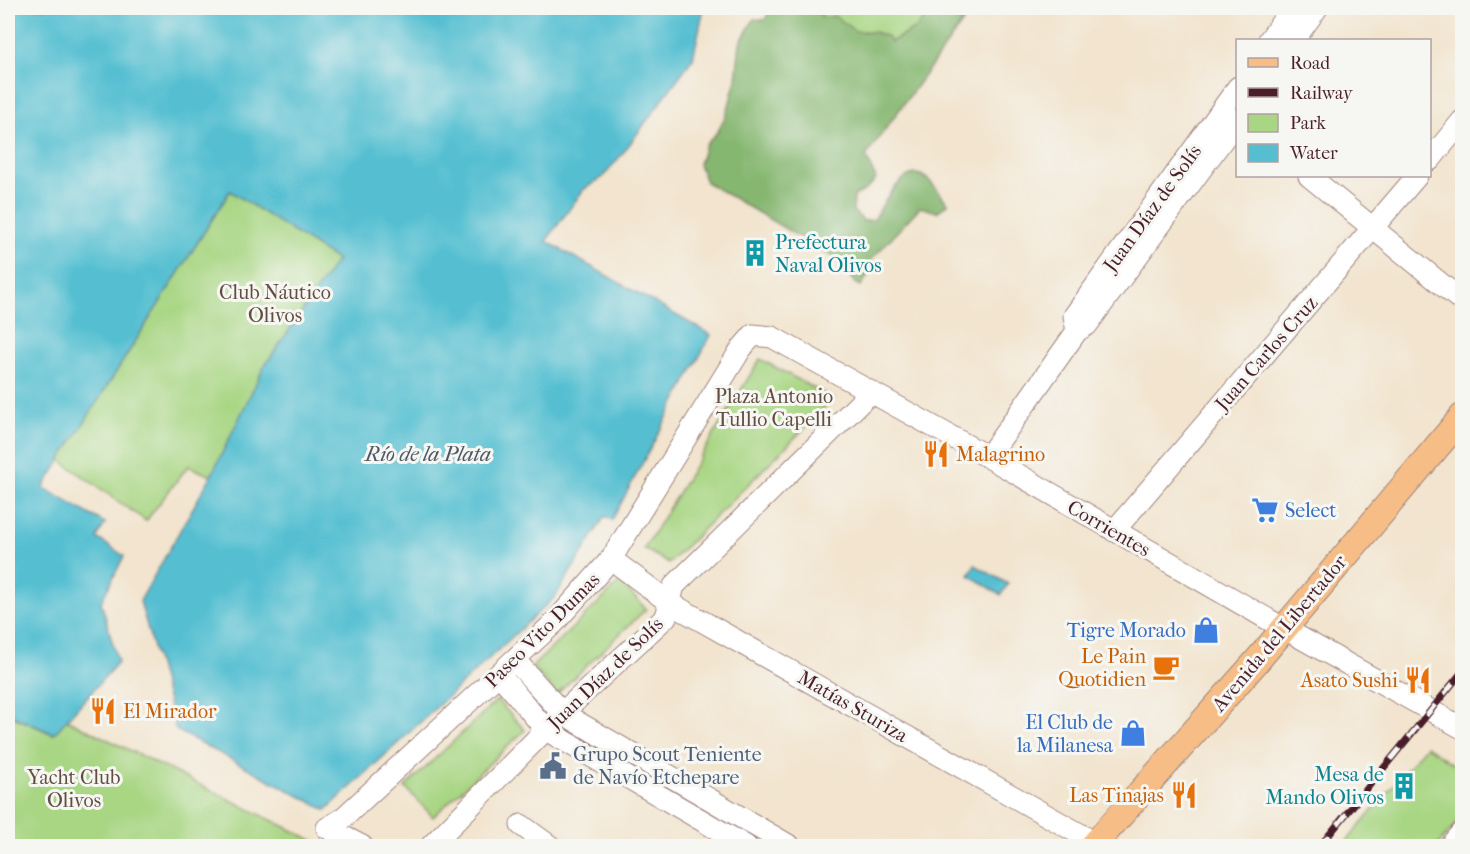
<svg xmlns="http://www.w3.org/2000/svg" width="1470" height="854" viewBox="0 0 1470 854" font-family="'IM FELL French Canon',serif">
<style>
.green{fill:#a8d683;stroke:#797a57;stroke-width:1.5}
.forest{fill:#86b771;stroke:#686b4e;stroke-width:1.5}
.water{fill:#55bfd1;stroke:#506f7e;stroke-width:1.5}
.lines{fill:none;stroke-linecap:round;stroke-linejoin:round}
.minor-casing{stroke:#9e827c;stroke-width:23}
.major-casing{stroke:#9e827c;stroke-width:28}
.minor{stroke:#fff;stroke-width:21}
.major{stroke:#f6be86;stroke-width:26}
.rail-casing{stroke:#4a1f2b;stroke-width:7}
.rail{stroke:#f6f6f2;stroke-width:4.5;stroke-dasharray:14;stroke-linecap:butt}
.labels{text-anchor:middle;stroke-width:6;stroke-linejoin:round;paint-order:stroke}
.street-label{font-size:20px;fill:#4a1f2b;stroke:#f6f6f2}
.culture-label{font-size:20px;fill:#0d838f;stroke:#f6f6f2;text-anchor:start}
.park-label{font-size:20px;fill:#624d41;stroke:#f6f6f2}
.food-label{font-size:20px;fill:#c56008;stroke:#f6f6f2;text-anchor:end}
.shop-label{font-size:20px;fill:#366cbe;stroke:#f6f6f2;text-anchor:end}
.service-label{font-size:20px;fill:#4e5e75;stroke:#f6f6f2;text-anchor:start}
.water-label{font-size:21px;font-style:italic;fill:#4e5765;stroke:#f6f6f2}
</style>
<rect width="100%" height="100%" fill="#f6f6f2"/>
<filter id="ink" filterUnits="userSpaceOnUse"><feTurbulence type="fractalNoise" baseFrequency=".0167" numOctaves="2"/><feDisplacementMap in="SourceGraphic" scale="12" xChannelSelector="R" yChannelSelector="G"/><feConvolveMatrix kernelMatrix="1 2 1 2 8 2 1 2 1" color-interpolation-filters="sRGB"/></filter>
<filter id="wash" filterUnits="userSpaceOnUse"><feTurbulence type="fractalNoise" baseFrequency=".008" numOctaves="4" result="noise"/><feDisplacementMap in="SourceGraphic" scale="24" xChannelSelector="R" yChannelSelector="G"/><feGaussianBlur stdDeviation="1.35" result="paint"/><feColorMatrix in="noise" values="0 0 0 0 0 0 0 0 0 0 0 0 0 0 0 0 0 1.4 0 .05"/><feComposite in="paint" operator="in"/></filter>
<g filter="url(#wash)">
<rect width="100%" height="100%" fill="#f2e4ce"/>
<!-- green -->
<path class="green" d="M822,8H935L937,10L930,18L923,19L916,28L891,42C882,32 868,30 855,32L835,17L824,18L819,13Z
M230,191L509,337L250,397L211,476L188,466L146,521L60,460Z
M760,359L834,399L669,563L644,549Z
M620,582L646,609L557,694L532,667Z
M497,700L525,730L433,817L405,787Z
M9,715L53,734L66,719L324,846H8V718Z
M1426,746L1462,770V818L1437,846H1343Z"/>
<!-- forest -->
<path class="forest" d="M771,8H822L819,13L824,18L835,16L855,31L874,32L886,36L891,42L916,28L923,19L930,18L937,10L935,8H973L866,156L876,179L866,190L854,196L853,211L864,221L874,220C881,208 903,164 923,176C931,180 942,196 948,204L937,212L920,207L870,261L868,275L861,286L855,283L842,262L706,182L699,164L705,146L718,131L727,113L736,79L740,43L754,19L765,20Z"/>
<!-- water -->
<path class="water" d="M8,8H704L693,58L623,153L603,177L584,189L546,241L711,335L612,520L605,516L555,597L326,810L176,730L140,601L211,476L264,367L337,260L230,191L43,488L105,523L97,538L124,556L101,602L118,662L54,734L10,715L8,718Z
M975,565L1008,584L1001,595L969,575Z"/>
</g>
<g filter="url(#ink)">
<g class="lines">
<defs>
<path id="minor" d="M1269,40L1292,8
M1294,40L1317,8
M1430,160L1462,121
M1309,176L1462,301
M1077,331L1074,316L1238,87
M988,457L1077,331L1087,325L1238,119
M1114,531L1417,176
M611,559L670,603L1101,846
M515,660L562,713L790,846
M500,675L546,730L746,846
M521,825L550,846
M362,846L327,828L342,819L555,622L611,559L741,349L753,335L772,337L988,457L1283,628L1462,728
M431,846L562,713L666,617L674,586L871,392
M1450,846L1462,832"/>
<path id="major" d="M1093,846L1256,662L1462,417"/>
</defs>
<!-- minor casing -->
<use href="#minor" class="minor-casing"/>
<!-- major casing -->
<use href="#major" class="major-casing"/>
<!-- minor -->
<use href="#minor" class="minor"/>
<!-- major -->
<use href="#major" class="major"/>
<defs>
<path id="rail" d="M1320,846L1462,672"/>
</defs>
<!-- rail casing -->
<use href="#rail" class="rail-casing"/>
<!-- rail -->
<use href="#rail" class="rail"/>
</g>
</g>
<!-- icons -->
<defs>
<symbol id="building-bare" viewBox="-9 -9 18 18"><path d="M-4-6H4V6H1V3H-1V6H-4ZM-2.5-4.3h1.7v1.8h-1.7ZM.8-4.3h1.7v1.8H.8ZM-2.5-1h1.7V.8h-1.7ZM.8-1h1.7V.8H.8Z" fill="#0f9aa8" stroke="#f6f6f2" stroke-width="2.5" paint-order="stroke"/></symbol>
<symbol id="restaurant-bare" viewBox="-9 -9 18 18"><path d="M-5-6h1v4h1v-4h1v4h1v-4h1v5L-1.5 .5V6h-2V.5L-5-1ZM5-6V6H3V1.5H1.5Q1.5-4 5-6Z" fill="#e8710a" stroke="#f6f6f2" stroke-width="2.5" paint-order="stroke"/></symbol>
<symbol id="supermarket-bare" viewBox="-9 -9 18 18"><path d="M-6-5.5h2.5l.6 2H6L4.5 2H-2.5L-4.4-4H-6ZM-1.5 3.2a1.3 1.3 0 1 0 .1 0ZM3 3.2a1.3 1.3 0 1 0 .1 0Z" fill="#3f7fe0" stroke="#f6f6f2" stroke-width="2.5" paint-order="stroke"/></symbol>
<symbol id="shop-bare" viewBox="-9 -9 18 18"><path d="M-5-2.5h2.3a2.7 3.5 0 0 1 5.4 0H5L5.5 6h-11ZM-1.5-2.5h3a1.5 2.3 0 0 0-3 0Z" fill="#3f7fe0" stroke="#f6f6f2" stroke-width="2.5" paint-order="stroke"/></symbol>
<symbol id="cafe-bare" viewBox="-9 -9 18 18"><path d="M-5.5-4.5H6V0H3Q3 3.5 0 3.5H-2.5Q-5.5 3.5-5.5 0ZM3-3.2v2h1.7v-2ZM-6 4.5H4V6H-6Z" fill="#e8710a" stroke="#f6f6f2" stroke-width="2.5" paint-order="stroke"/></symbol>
<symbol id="civic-bare" viewBox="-9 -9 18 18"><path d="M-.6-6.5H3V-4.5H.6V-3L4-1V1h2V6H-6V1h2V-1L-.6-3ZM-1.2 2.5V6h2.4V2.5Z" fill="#5c6f8a" stroke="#f6f6f2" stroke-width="2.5" paint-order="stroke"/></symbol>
</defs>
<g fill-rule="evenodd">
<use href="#building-bare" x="736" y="234" width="38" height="38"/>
<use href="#restaurant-bare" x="917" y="435" width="38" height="38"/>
<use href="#supermarket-bare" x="1246" y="491" width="38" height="38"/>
<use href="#shop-bare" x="1187" y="611" width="38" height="38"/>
<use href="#cafe-bare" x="1147" y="648" width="38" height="38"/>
<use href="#restaurant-bare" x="1399" y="661" width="38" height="38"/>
<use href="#restaurant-bare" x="84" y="692" width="38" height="38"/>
<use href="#shop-bare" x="1114" y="714" width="38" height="38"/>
<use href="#civic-bare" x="534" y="747" width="38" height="38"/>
<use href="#building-bare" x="1385" y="767" width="38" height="38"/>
<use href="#restaurant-bare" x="1165" y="776" width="38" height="38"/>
</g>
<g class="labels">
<!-- street labels -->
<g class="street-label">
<text transform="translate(1152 208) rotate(-54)" y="7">Juan Díaz de Solís</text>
<text transform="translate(1266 353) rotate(-49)" y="7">Juan Carlos Cruz</text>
<text transform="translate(1109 528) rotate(30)" y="7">Corrientes</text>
<text transform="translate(542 630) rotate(-45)" y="7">Paseo Vito Dumas</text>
<text transform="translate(1279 633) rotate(-50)" y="7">Avenida del Libertador</text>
<text transform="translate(605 673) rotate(-44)" y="7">Juan Díaz de Solís</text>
<text transform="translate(853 706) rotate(30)" y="7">Matías Sturiza</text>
</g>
<!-- culture labels -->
<g class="culture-label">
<text x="775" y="249">Prefectura<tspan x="775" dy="23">Naval Olivos</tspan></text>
<text x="1384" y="781" text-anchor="end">Mesa de<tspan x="1384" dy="23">Mando Olivos</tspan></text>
</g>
<!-- park labels -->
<g class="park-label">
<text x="275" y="299">Club Náutico<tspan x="275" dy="23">Olivos</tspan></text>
<text x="774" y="403">Plaza Antonio<tspan x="774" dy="23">Tullio Capelli</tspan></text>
<text x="74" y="784">Yacht Club<tspan x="74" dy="23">Olivos</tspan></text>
</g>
<!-- food labels -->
<g class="food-label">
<text x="956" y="461" text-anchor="start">Malagrino</text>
<text x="1146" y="663">Le Pain<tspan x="1146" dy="23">Quotidien</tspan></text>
<text x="1398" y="687">Asato Sushi</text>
<text x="123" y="718" text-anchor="start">El Mirador</text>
<text x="1164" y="802">Las Tinajas</text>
</g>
<!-- shop labels -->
<g class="shop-label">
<text x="1285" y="517" text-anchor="start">Select</text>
<text x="1186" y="637">Tigre Morado</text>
<text x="1113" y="729">El Club de<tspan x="1113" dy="23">la Milanesa</tspan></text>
</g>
<!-- service labels -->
<g class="service-label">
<text x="573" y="761">Grupo Scout Teniente<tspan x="573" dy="23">de Navío Etchepare</tspan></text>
</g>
<!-- water labels -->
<g class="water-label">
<text x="428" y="461">Río de la Plata</text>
</g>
</g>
<!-- margin -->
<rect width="1470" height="854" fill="none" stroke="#f6f6f2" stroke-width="30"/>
<!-- legend -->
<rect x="1236" y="39" width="195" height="138" fill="#f6f6f2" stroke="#b1a0a2" stroke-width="1.5"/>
<rect x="1248" y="58" width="30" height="9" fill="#f6be86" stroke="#b1a0a2" stroke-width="1.5"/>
<text x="1290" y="69" font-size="18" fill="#4a1f2b">Road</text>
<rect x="1248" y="88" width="30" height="9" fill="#4a1f2b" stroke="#b1a0a2" stroke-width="1.5"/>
<text x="1290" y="99" font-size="18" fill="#4a1f2b">Railway</text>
<rect x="1248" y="114" width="30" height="18" fill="#a8d683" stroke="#b1a0a2" stroke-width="1.5"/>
<text x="1290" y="129" font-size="18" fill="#4a1f2b">Park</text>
<rect x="1248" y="144" width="30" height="18" fill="#55bfd1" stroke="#b1a0a2" stroke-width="1.5"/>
<text x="1290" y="159" font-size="18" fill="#4a1f2b">Water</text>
</svg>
